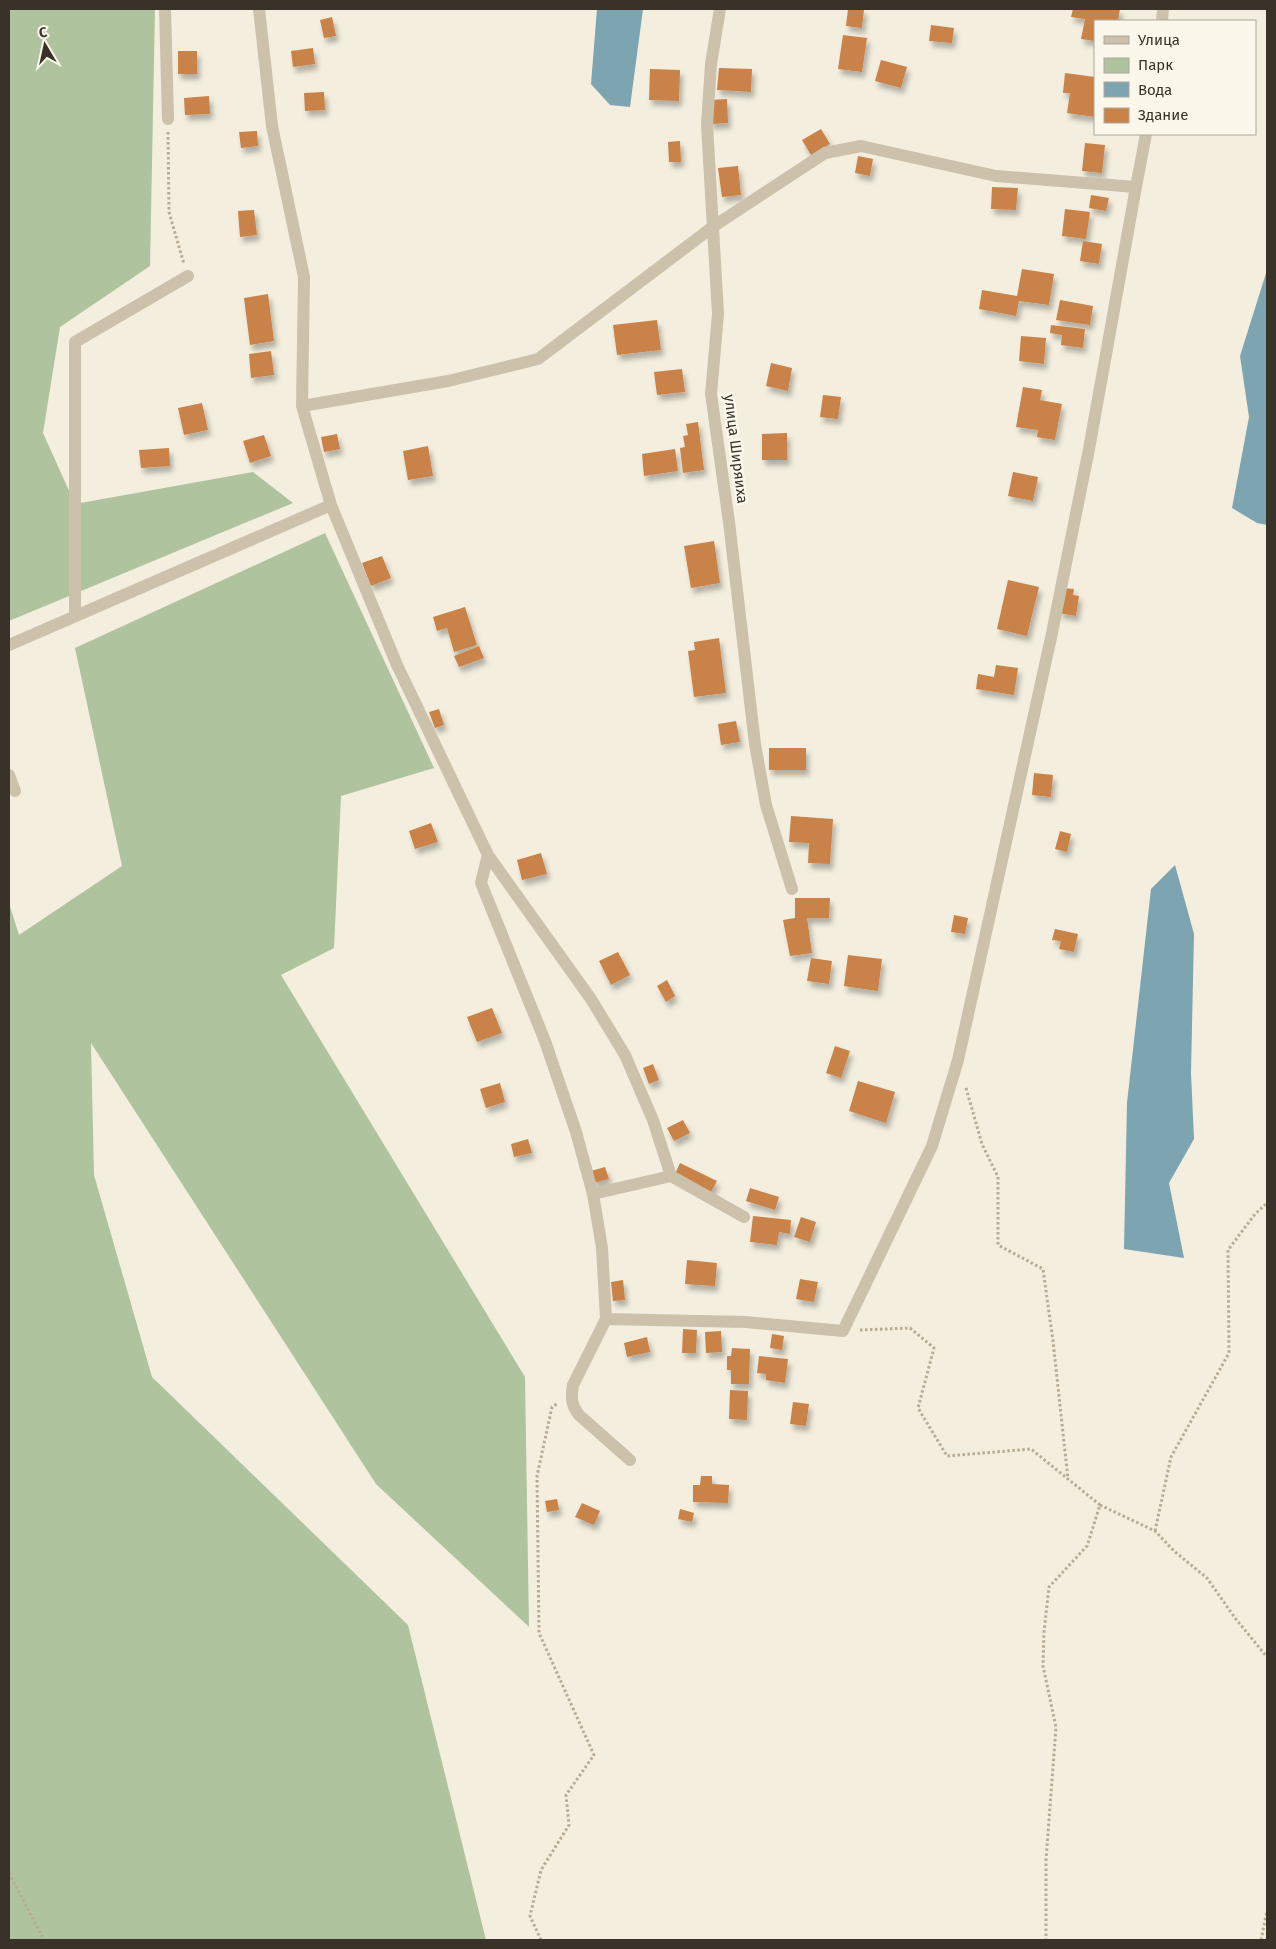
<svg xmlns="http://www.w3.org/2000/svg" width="1276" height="1949" viewBox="0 0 1276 1949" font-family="'Fira Sans',sans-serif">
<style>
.green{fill:#afc39e}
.water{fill:#7ca4b1}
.building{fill:#c98247;filter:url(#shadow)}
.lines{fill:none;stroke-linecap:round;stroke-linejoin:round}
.path{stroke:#b8ab94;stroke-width:3;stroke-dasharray:2.5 2.5;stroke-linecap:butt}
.minor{stroke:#ccc1aa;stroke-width:12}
.labels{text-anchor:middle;stroke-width:5;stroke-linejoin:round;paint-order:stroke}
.street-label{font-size:15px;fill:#393229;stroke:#fbf7eb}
</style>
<defs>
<filter id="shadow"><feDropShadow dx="3" dy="5.5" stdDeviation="2.5" flood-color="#0004"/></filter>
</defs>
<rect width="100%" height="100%" fill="#f3eede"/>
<!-- green -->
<path class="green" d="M9,9H155L150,266L60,327L43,433L75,504L253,472L293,503L9,621Z
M325,533L434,768L341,796L334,948L281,975L525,1377L529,1627L376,1484L91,1043L94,1175L152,1377L408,1625L486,1940H9V903L19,935L122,866L75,648Z"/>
<!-- water -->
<path class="water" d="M597,9H643L630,107L610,105L591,84Z
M1267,270V525L1257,523L1232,508L1249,417L1240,356Z
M1175,865L1194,934L1191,1073L1194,1139L1169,1183L1184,1258L1124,1249L1127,1103L1151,889Z"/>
<!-- building -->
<path class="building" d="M848,9H864L862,28L846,26Z
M1073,9H1120L1118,21H1095V41L1081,39L1085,19L1071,17Z
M332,17L336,36L324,38L320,20Z
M931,25L954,28L952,43L929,41Z
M843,35L867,38L862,72L838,69Z
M313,48L315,64L293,67L291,51Z
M178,51H197V74H178Z
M881,60L907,67L901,88L875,81Z
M719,68L752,69L751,92L717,90Z
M650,69L680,70L679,101L649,100Z
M1065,73L1095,77V117L1067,113L1070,93H1063Z
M324,92L325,110L305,111L304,93Z
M209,96L210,114L185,115L184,98Z
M727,99L728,123L710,124L709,100Z
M821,129L830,144L811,155L802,140Z
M257,131L258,146L241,148L239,132Z
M680,141L681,162H669L668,142Z
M1085,143L1105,145L1102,173L1082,171Z
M858,156L873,159L870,176L855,173Z
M738,166L741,195L722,197L718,168Z
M992,187L1018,188L1016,210L991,209Z
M1091,195L1109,198L1106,211L1089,208Z
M1065,209L1090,212L1086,239L1062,236Z
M254,210L257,235L240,237L238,211Z
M1083,241L1102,244L1099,264L1080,261Z
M1022,269L1054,274L1049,305L1019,301L1016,316L979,309L982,290L1017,296Z
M268,294L274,341L250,345L244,298Z
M1060,300L1093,306L1090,325L1056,320Z
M657,320L661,350L617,355L613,325Z
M1051,325L1085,329L1083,348L1061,345L1062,335L1050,333Z
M1021,336L1046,338L1044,364L1019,361Z
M271,351L274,375L251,378L249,354Z
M771,363L792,368L788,391L766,386Z
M682,369L685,392L657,395L654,372Z
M1023,387L1042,390L1040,400L1062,404L1055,440L1037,437L1038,430L1016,427Z
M823,395L841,397L838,419L820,417Z
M202,403L208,430L184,435L178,408Z
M698,422L704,470L683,473L680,448L685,447L683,436L688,435L686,424Z
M787,433V460H762V434Z
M337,434L340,449L324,452L321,437Z
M264,435L271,456L250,463L243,441Z
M428,446L433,476L408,480L403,451Z
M169,448L170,466L141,468L139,450Z
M675,449L678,471L644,476L642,454Z
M1013,472L1038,477L1033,501L1008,496Z
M714,541L720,583L691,588L684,546Z
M382,556L391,578L371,586L362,563Z
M1008,580L1039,587L1027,636L997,629Z
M1063,588L1074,589L1073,595L1079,596L1076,616L1059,613Z
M465,607L477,645L454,652L447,628L437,631L433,617Z
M719,638L726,693L694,697L688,651L695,650L694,642Z
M479,646L484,658L459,667L454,656Z
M996,665L1018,668L1014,695L976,689L978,674L994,677Z
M439,709L444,725L435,728L429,712Z
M736,721L740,742L721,745L718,724Z
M769,748H806V770H769Z
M1034,773L1053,775L1051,797L1032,795Z
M791,816L833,819L830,864L808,863L809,843L789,842Z
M431,823L438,842L415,849L409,831Z
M1060,831L1071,834L1067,852L1055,849Z
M541,853L547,874L522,880L517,860Z
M795,898H830L829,918H807L812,953L790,956L783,920L795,918Z
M954,915L968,918L965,934L951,932Z
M1055,929L1078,934L1074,952L1059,949L1061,941L1052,940Z
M618,952L630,975L611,985L599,961Z
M848,955L882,959L878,991L844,986Z
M811,958L832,961L829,984L807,981Z
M667,980L675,996L666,1002L657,986Z
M492,1008L502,1033L477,1042L467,1017Z
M835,1046L850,1051L841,1078L826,1073Z
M653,1064L659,1080L649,1084L643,1068Z
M858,1081L895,1092L886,1123L849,1111Z
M500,1083L505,1102L486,1108L480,1089Z
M683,1120L690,1133L674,1141L667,1128Z
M528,1139L532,1153L514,1157L511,1144Z
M680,1163L717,1181L711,1192L675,1174Z
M605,1167L609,1179L594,1183L591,1171Z
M750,1188L779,1197L775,1210L746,1201Z
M753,1216L791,1220L790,1234L779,1232L777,1245L750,1242Z
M801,1217L816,1222L810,1242L794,1237Z
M687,1260L717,1263L715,1286L685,1284Z
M800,1279L818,1282L814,1302L796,1299Z
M623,1280L625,1300L613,1301L611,1282Z
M683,1329L697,1330L696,1353H682Z
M721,1331L722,1352L706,1353L705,1332Z
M772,1334L784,1336L782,1350L770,1348Z
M647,1337L650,1352L627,1357L624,1343Z
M732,1348L750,1349L749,1384H731V1370H727V1356H731Z
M759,1356L788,1359L785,1383L766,1380V1374L757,1373Z
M730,1390L748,1391L747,1420L729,1419Z
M793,1402L809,1404L806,1426L790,1424Z
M701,1476H712V1484L729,1485L728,1503L693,1502V1485H700Z
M557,1499L559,1510L547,1512L545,1501Z
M582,1503L600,1511L594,1525L575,1517Z
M680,1509L694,1513L692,1522L678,1519Z"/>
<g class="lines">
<!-- path -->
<path class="path" d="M168,132L169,212L184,264
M966,1088L982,1144L998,1177V1245L1043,1269L1053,1341L1068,1479
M860,1330L910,1328L934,1348L918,1408L947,1456L1031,1449L1100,1505L1087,1546L1049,1587L1044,1632L1043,1666L1056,1727L1046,1860V1940
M1100,1505L1155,1531L1174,1551L1207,1578L1235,1618L1267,1657
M1155,1531L1171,1457L1229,1353L1228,1250L1255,1214L1267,1203
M9,1873L44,1940
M541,1940L530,1916L541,1870L569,1825L566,1795L594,1755L539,1633L537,1476L552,1407L558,1403
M1261,1940L1267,1911"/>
<!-- minor -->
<path class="minor" d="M165,9L168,119
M259,9L272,126L304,277L302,406L331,505L397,665L488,855L481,883L545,1041L576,1132L593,1194L602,1248L606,1319L746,1322L843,1331L932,1146L958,1060L1052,633L1089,449L1136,187
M720,9L711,64L707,125L718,314L711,394L729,522L755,744L766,805L792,889
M1162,21L1163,9
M302,406L448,381L538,359L714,226L825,153L861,146L996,176L1136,187L1146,134
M75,616V342L188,276
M9,645L331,505
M9,775L15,791
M488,855L591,999L625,1055L653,1120L671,1176L744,1217
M593,1194L671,1176
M606,1319L573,1385C571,1397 571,1405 579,1415L630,1460"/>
</g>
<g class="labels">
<!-- street labels -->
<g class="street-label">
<text transform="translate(736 449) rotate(83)" y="5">улица Ширяиха</text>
</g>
</g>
<!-- border -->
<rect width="1276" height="1949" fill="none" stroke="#393229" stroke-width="20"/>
<!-- legend -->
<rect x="1094" y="20" width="162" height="115" fill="#fbf7eb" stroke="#ada89d"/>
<rect x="1104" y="36" width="25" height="8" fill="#ccc1aa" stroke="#ada89d"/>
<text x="1138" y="45" font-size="15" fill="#393229">Улица</text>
<rect x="1104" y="58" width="25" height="15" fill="#afc39e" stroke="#ada89d"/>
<text x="1138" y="70" font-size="15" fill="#393229">Парк</text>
<rect x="1104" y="82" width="25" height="15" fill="#7ca4b1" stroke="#ada89d"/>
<text x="1138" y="95" font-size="15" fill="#393229">Вода</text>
<rect x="1104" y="108" width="25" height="15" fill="#c98247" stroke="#ada89d"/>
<text x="1138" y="120" font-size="15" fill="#393229">Здание</text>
<!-- north arrow -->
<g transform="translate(45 45) rotate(351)" stroke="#fbf7eb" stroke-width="4" paint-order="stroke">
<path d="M0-4L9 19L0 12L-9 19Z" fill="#393229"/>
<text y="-8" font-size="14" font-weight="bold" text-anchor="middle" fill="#393229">С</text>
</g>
</svg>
